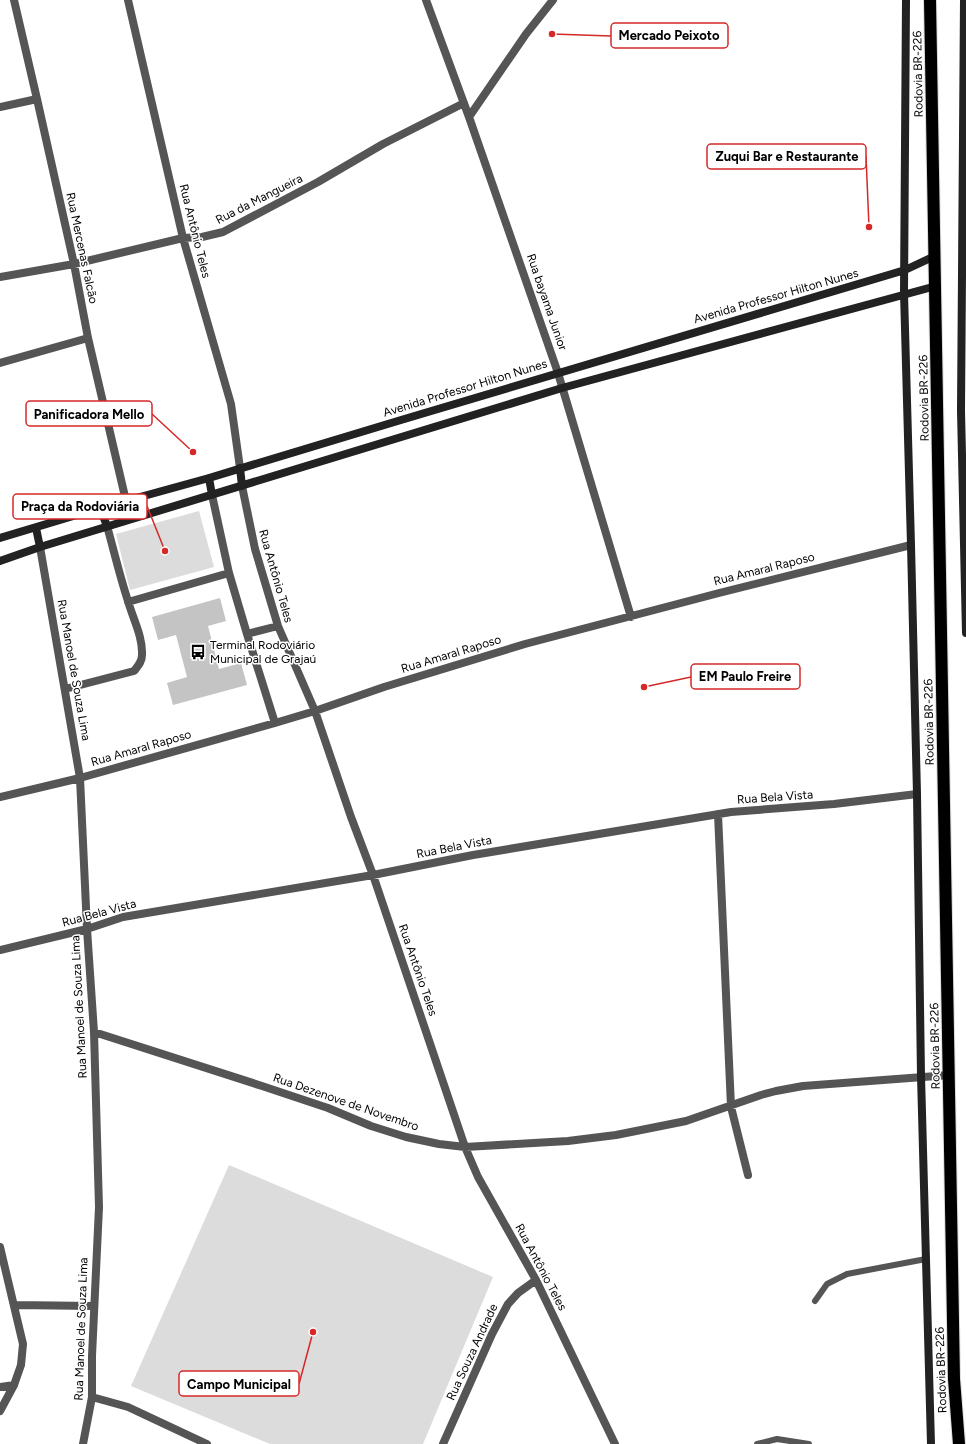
<svg xmlns="http://www.w3.org/2000/svg" width="966" height="1444" viewBox="0 0 966 1444" font-family="Figtree,sans-serif">
<style>
.green{fill:#dcdcdc}
.building{fill:#c4c4c4}
.lines{fill:none;stroke-linecap:round;stroke-linejoin:round}
.highway-casing{stroke:#dbdbdb;stroke-width:14}
.lane{stroke:#555;stroke-width:6}
.street{stroke:#555;stroke-width:8}
.secondary{stroke:#222;stroke-width:8}
.highway{stroke:#000;stroke-width:12}
.labels{text-anchor:middle;stroke-width:3;stroke-linejoin:round;paint-order:stroke}
.street-label{font-size:12px;fill:#000;stroke:#fff}
.poi-label{font-size:12px;fill:#000;stroke:#fff;text-anchor:start}
.leader{fill:none;stroke:#d62828;stroke-width:1.5}
.callout-dot{fill:#d62828;stroke:#fff;stroke-width:1.5}
.callout{fill:#fff;stroke:#d62828;stroke-width:1.5}
.callout-label{font-size:13px;text-anchor:middle;font-weight:bold;fill:#000}
</style>
<rect width="100%" height="100%" fill="#fff"/>
<!-- green -->
<path class="green" d="M199,511L214,567L130,590L116,534Z
M229,1165L493,1277L423,1444H270L131,1386Z"/>
<!-- building -->
<path class="building" d="M220,598L226,621L208,626L219,669L241,663L247,685L173,705L167,683L187,677L176,635L158,640L152,617Z"/>
<g class="lines">
<defs>
<path id="highway" d="M930,0L954,1379L959,1444"/>
</defs>
<!-- highway casing -->
<use href="#highway" class="highway-casing"/>
<!-- lane -->
<path class="lane" d="M815,1301L827,1284L847,1274L926,1259
M757,1444L777,1439L809,1444"/>
<!-- street -->
<path class="street" d="M14,0L37,99L74,264L88,338L126,501
M128,0L183,238L231,404L240,468
M426,0L469,117L558,373L631,617
M0,107L37,99
M469,117L526,34L553,0
M0,277L74,264L183,238L202,237L223,232L318,182L383,144L464,103
M0,363L88,338
M242,486L255,549L278,626L315,711L351,817L373,875L465,1147L478,1177L536,1280L615,1444
M212,495L229,573L247,634L275,723
M40,547L80,778L87,929L94,1032L99,1207L92,1356V1397L83,1444
M128,602L229,573
M247,634L278,626
M65,689L134,671C138,666 142,662 142,655C143,637 133,619 128,601C120,577 114,551 107,526
M0,797L80,778L275,723L315,711L384,687L525,644L719,593L911,545
M718,814L731,1107L748,1175
M0,950L87,929L123,917L373,875L473,855L731,812L834,804L917,794
M94,1032L262,1086L328,1108L371,1126L406,1137L439,1144L465,1147L568,1141L616,1135L686,1121L761,1095L776,1091L803,1086L950,1075
M0,1247L23,1344L21,1365L14,1385L0,1411
M14,1305L94,1306
M0,1387L14,1385
M92,1397L128,1407L207,1444
M443,1444L492,1334L508,1304L518,1293L536,1280"/>
<!-- secondary -->
<path class="secondary" d="M906,0L904,293L911,545L917,794L921,1076L931,1444
M964,0L961,411L966,633
M240,468L242,486
M209,478L212,495
M100,508L107,526
M36,528L40,547
M0,538L100,508L209,478L401,420L905,270L935,256
M0,561L40,547L562,388L936,286"/>
<!-- highway -->
<use href="#highway" class="highway"/>
</g>
<!-- icons -->
<defs>
<symbol id="bus-bare" viewBox="-9 -9 18 18"><path d="M-5-6H5V4H4V6H2V4H-2V6H-4V4H-5ZM-3.5-4V0h7V-4ZM-3.5 1.2v1.5H-2V1.2ZM2 1.2v1.5H3.5V1.2Z" fill="#000" stroke="#fff" stroke-width="2.5" paint-order="stroke"/></symbol>
</defs>
<g fill-rule="evenodd">
<use href="#bus-bare" x="187" y="641" width="22" height="22"/>
</g>
<g class="labels">
<!-- street labels -->
<g class="street-label">
<text transform="translate(918 74) rotate(-91)" y="4">Rodovia BR-226</text>
<text transform="translate(259 199) rotate(-27)" y="4">Rua da Mangueira</text>
<text transform="translate(195 231) rotate(76)" y="4">Rua Antônio Teles</text>
<text transform="translate(82 248) rotate(78)" y="4">Rua Mercenas Falcão</text>
<text transform="translate(776 296) rotate(-16)" y="4">Avenida Professor Hilton Nunes</text>
<text transform="translate(547 302) rotate(71)" y="4">Rua bayama Junior</text>
<text transform="translate(465 388) rotate(-17)" y="4">Avenida Professor Hilton Nunes</text>
<text transform="translate(924 398) rotate(-91)" y="4">Rodovia BR-226</text>
<text transform="translate(764 569) rotate(-14)" y="4">Rua Amaral Raposo</text>
<text transform="translate(276 576) rotate(74)" y="4">Rua Antônio Teles</text>
<text transform="translate(451 654) rotate(-17)" y="4">Rua Amaral Raposo</text>
<text transform="translate(74 670) rotate(80)" y="4">Rua Manoel de Souza Lima</text>
<text transform="translate(929 722) rotate(-91)" y="4">Rodovia BR-226</text>
<text transform="translate(141 748) rotate(-16)" y="4">Rua Amaral Raposo</text>
<text transform="translate(775 797) rotate(-4)" y="4">Rua Bela Vista</text>
<text transform="translate(454 847) rotate(-11)" y="4">Rua Bela Vista</text>
<text transform="translate(99 913) rotate(-15)" y="4">Rua Bela Vista</text>
<text transform="translate(418 970) rotate(71)" y="4">Rua Antônio Teles</text>
<text transform="translate(79 1007) rotate(-93)" y="4">Rua Manoel de Souza Lima</text>
<text transform="translate(935 1046) rotate(-91)" y="4">Rodovia BR-226</text>
<text transform="translate(346 1102) rotate(19)" y="4">Rua Dezenove de Novembro</text>
<text transform="translate(541 1267) rotate(62)" y="4">Rua Antônio Teles</text>
<text transform="translate(81 1329) rotate(-88)" y="4">Rua Manoel de Souza Lima</text>
<text transform="translate(472 1352) rotate(-65)" y="4">Rua Souza Andrade</text>
<text transform="translate(941 1370) rotate(-92)" y="4">Rodovia BR-226</text>
</g>
<!-- poi labels -->
<g class="poi-label">
<text x="210" y="649">Terminal Rodoviário<tspan x="210" dy="14">Municipal de Grajaú</tspan></text>
</g>
</g>
<!-- callouts -->
<path class="leader" d="M552 34L611 36M869 227L866 156M193 452L152 414M165 551L147 506M644 687L691 677M313 1332L299 1384"/>
<g class="callout-dot">
<circle cx="552" cy="34" r="4"/>
<circle cx="869" cy="227" r="4"/>
<circle cx="193" cy="452" r="4"/>
<circle cx="165" cy="551" r="4"/>
<circle cx="644" cy="687" r="4"/>
<circle cx="313" cy="1332" r="4"/>
</g>
<g class="callout">
<rect x="611" y="23" width="117" height="25" rx="4"/>
<rect x="707" y="144" width="159" height="25" rx="4"/>
<rect x="26" y="401" width="126" height="25" rx="4"/>
<rect x="13" y="494" width="134" height="25" rx="4"/>
<rect x="691" y="664" width="109" height="25" rx="4"/>
<rect x="179" y="1371" width="120" height="25" rx="4"/>
</g>
<g class="callout-label">
<text x="669" y="40">Mercado Peixoto</text>
<text x="787" y="161">Zuqui Bar e Restaurante</text>
<text x="89" y="419">Panificadora Mello</text>
<text x="80" y="511">Praça da Rodoviária</text>
<text x="745" y="681">EM Paulo Freire</text>
<text x="239" y="1389">Campo Municipal</text>
</g>
</svg>
